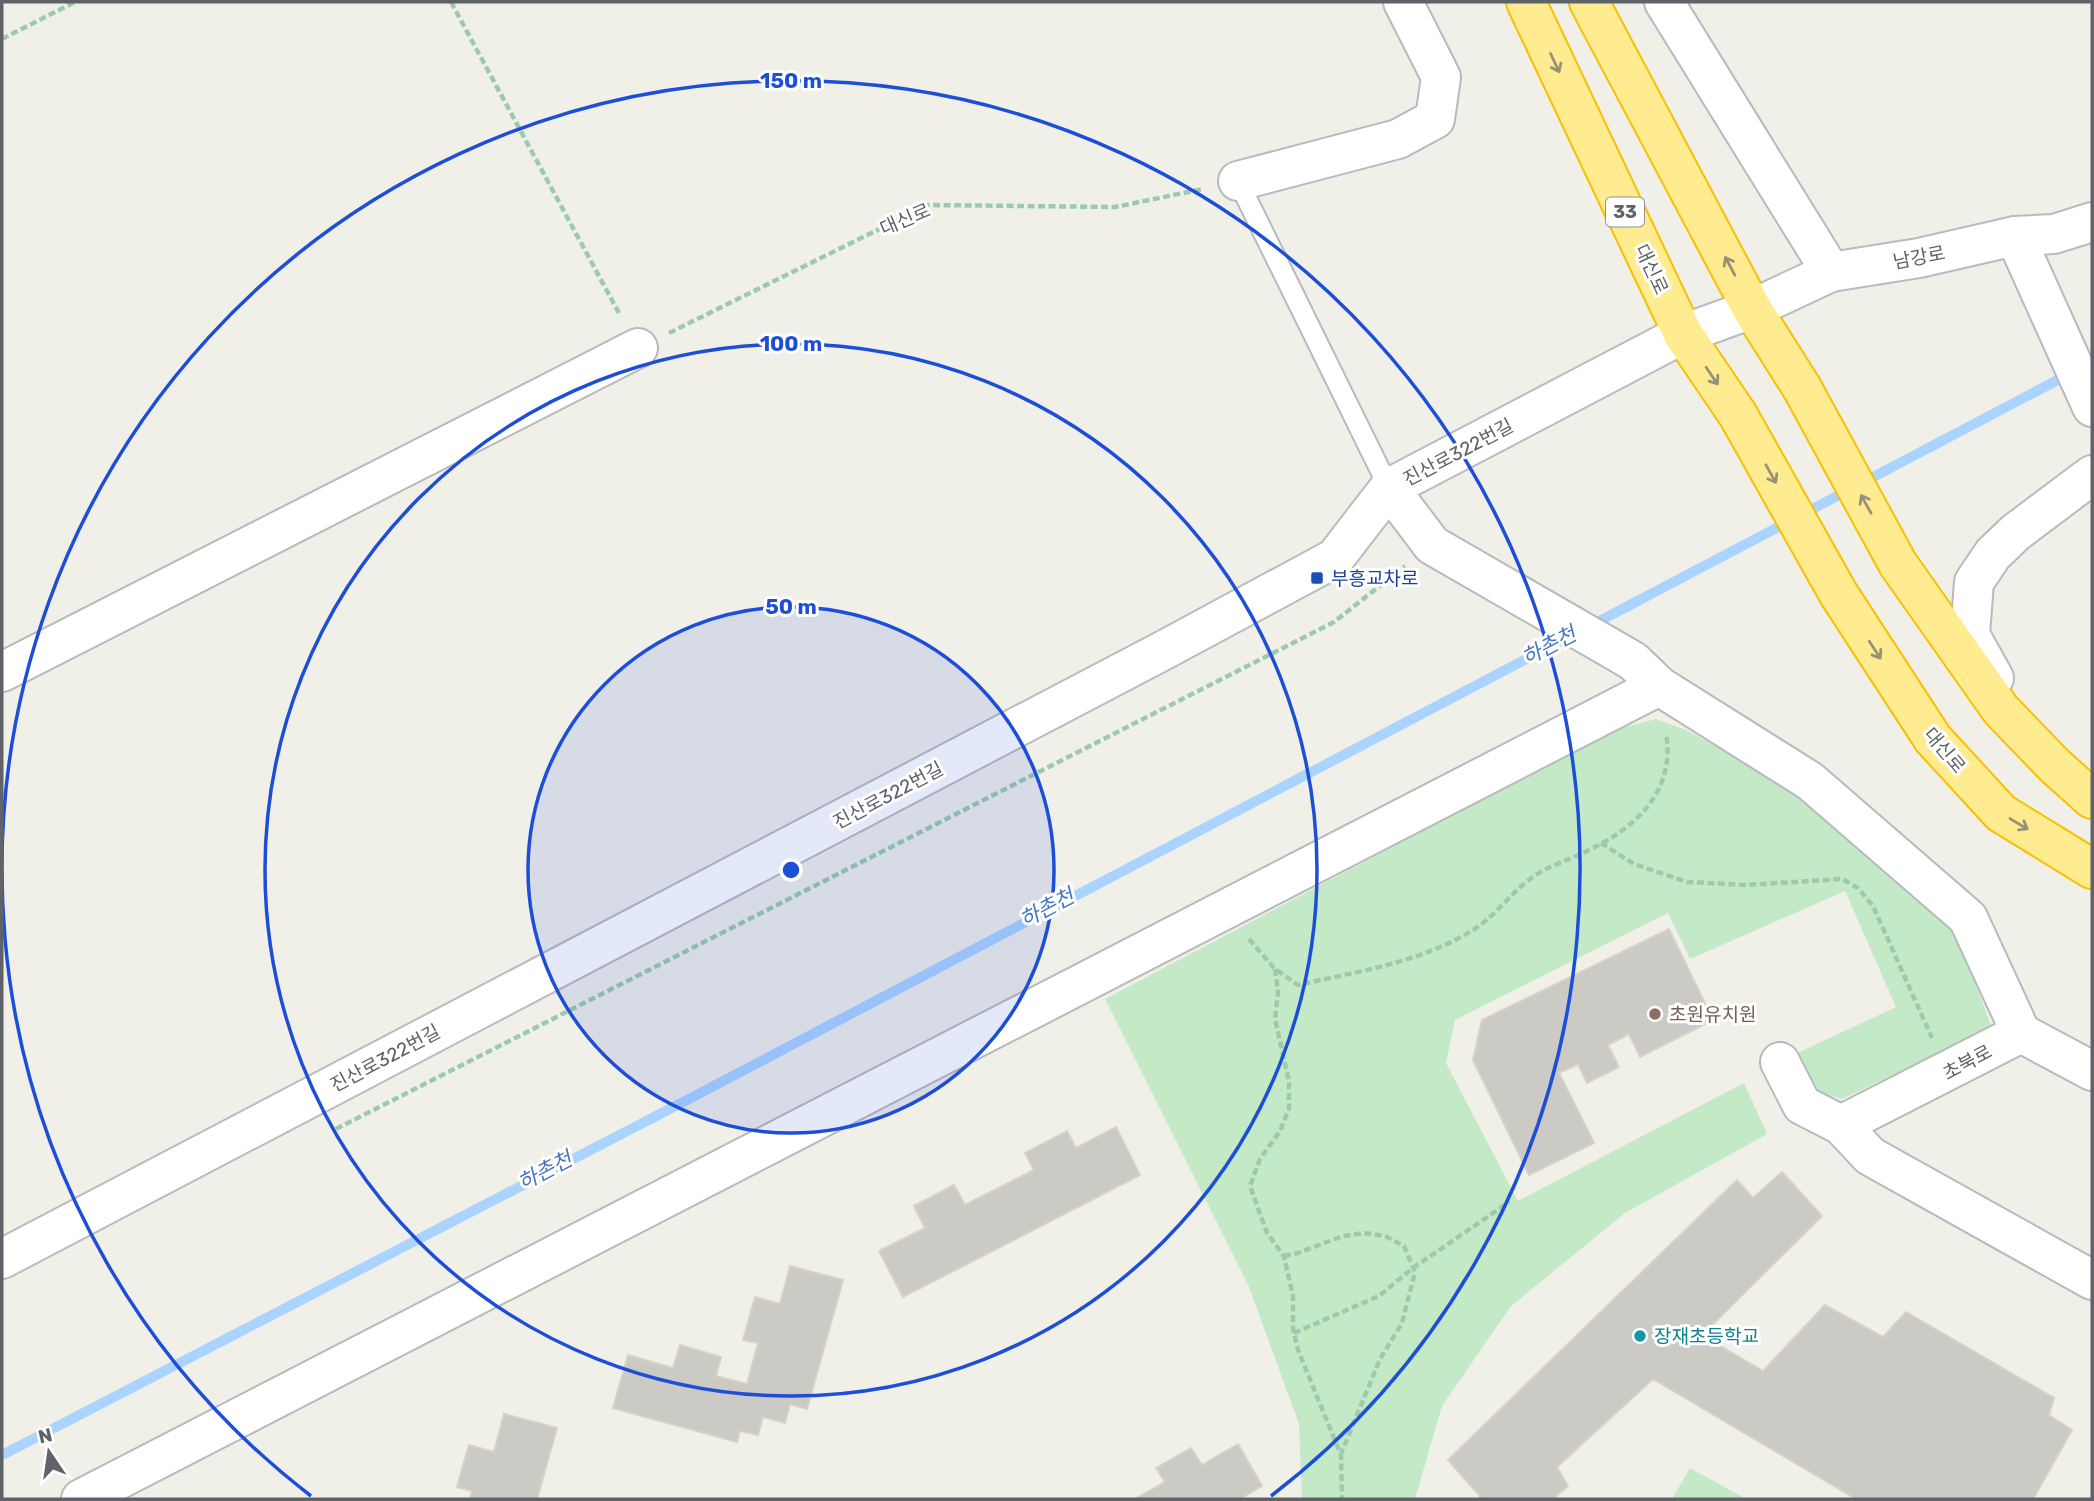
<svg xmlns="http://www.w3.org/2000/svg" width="2094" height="1501" viewBox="0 0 2094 1501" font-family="Rubik,'Noto Sans KR',sans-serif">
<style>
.green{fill:#c4e9c7}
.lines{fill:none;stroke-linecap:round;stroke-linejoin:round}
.stream{stroke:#aad3ff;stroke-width:10}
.building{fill:#cccac5;stroke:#d6d2c5;stroke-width:2}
.lane-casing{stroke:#b8b9be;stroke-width:23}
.street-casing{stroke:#b8b9be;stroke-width:42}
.secondary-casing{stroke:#b9bbc1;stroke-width:42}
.highway-casing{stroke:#f9bf00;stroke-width:42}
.path{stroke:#9dcaad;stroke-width:4.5;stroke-dasharray:7 3.5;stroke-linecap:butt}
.lane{stroke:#fff;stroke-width:19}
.street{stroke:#fff;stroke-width:38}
.secondary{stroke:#fff;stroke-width:38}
.highway{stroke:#ffec91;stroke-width:38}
.oneway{stroke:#979276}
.ring{fill:none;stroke:#1d4ed8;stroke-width:3.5}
.transit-dot{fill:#1a4fb4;stroke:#fff;stroke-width:2.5}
.education-dot{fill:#8d6e63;stroke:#fff;stroke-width:2.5}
.culture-dot{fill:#0f9aa8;stroke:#fff;stroke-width:2.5}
.labels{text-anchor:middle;stroke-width:6;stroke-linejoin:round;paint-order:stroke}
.shield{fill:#fff;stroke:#8f9195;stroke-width:2}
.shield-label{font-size:18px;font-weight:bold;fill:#5f6268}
.street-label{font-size:19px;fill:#5f6268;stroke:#fff}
.transit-label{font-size:19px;fill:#164399;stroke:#fff;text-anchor:start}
.education-label{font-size:19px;fill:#785e54;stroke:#fff;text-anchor:start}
.culture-label{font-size:19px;fill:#0d838f;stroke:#fff;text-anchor:start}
.water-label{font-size:21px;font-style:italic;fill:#4476bf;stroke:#fff}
.centre{fill:#1d4ed8;stroke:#fff;stroke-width:3.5}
.ring-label{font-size:21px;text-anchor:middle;font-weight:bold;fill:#1d4ed8;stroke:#fff;stroke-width:6;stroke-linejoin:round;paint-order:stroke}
</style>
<rect width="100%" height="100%" fill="#f1f0e8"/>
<!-- green -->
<path class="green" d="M1656,719L1686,730L1805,795L1957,934L1992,1028L1842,1099L1810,1090L1793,1055L1896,1007L1845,891L1690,959L1668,913L1455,1020L1446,1063L1518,1201L1744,1083L1767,1134L1625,1213L1511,1306L1442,1406L1415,1499H1302L1299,1424L1249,1287L1105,999L1614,730Z
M1690,1468L1746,1499H1672Z"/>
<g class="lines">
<!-- stream -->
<path class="stream" d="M1590,626L2071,373
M2,1455L687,1100L1572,635"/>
</g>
<!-- building -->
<path class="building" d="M1669,929L1713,1020L1640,1057L1629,1034L1619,1039L1608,1045L1619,1067L1587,1083L1578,1064L1559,1073L1594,1143L1529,1175L1473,1060L1482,1020Z
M1116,1127L1140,1175L903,1297L879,1251L925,1228L914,1206L954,1185L965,1205L1034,1170L1025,1153L1067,1131L1076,1148Z
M1782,1172L1822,1216L1702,1335L1763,1371L1825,1305L1883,1337L1906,1312L2054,1398L2049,1415L2072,1430L2033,1499H1856L1653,1379L1557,1467L1568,1486L1553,1499H1478L1480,1496L1448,1460L1737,1180L1753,1198Z
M790,1266L843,1280L807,1409L790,1404L785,1423L763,1417L758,1435L740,1431L737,1442L613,1408L628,1355L673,1368L680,1345L721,1357L716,1376L747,1384L758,1343L743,1340L755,1297L780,1304Z
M504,1414L557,1428L537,1499H470L472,1491L457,1487L469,1445L494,1452Z
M1238,1444L1262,1486L1240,1499H1135L1165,1482L1156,1468L1191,1448L1202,1465Z"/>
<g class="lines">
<defs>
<path id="lane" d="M1238,181L1389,488"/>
<path id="street" d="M1664,2L1831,272
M1238,181L1398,139L1435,119L1441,77L1403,2
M2015,236L2092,407
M1389,488L1432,545L1633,661L1659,686L1810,781L1968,918L2021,1033
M2,672L638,348
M1994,678L1970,635L1974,582L1993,554L2016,532L2092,475
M1780,1062L1802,1105L1841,1125L1870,1156L2092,1280
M1841,1125L2021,1033L2092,1071
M81,1499L1659,686"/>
<path id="secondary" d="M2,1259L1166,649L1335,558L1389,488L1683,334L1752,309L1831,272L1919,258L2015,236L2054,234L2092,222"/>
<path id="highway" d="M1526,2L1683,334L1738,415L1838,593L1933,739L2001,813L2092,869
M1589,2L1752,309L1802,388L1898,564L2001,710L2055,766L2092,799"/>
</defs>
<!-- lane casing -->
<use href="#lane" class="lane-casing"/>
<!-- street casing -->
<use href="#street" class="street-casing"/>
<!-- secondary casing -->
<use href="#secondary" class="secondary-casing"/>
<!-- highway casing -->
<use href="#highway" class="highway-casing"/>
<!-- path -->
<path class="path" d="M451,2L620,315
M2,39L75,2
M669,333L928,205L1115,207L1203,189
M1601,843L1634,864L1687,882L1746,885L1842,879L1858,888L1873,906L1932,1038
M1249,939L1274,968L1298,985C1359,971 1426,962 1479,926C1500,911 1516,886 1539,873C1554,864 1571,859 1587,851C1636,828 1676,791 1666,733
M1275,969L1278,992L1275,1019L1289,1081V1109L1280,1131L1260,1159L1250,1186L1267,1233L1284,1256L1293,1296V1328L1298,1350L1341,1455L1342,1499
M336,1129L1334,622L1405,566
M1284,1256L1298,1253L1343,1236L1364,1233L1385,1236L1404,1246L1415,1272L1402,1323L1380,1359L1341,1454
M1294,1333L1379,1296L1413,1268L1509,1202"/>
<!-- lane -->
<use href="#lane" class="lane"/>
<!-- street -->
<use href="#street" class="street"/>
<!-- secondary -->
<use href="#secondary" class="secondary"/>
<!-- highway -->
<use href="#highway" class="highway"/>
</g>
<!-- one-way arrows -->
<defs><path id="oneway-shaft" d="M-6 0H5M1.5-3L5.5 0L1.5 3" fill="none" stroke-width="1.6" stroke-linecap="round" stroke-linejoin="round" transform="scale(1.75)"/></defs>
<g class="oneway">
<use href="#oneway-shaft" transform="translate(1555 63) rotate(65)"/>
<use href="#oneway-shaft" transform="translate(1730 266) rotate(-118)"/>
<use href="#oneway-shaft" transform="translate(1712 376) rotate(56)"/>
<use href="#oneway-shaft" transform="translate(1771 474) rotate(61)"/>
<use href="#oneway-shaft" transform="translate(1866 504) rotate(-119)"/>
<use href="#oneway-shaft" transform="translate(1875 650) rotate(57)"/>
<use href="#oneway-shaft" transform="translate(2019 824) rotate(31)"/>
</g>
<!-- distance rings -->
<circle cx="791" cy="870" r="263" fill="#1d4ed8" fill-opacity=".12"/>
<g class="ring">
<circle cx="791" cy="870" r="263"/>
<circle cx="791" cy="870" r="526"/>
<path d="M311 1496A789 789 0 1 1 1271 1496"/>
</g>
<!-- markers -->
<rect class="transit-dot" x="1310" y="571" width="14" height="14" rx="3.5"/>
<circle class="education-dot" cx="1655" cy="1014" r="7"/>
<circle class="culture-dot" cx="1640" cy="1336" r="7"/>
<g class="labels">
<!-- shield labels -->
<rect class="shield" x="1606" y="197.5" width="38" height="29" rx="5"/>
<g class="shield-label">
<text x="1625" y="218">33</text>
</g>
<!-- street labels -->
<g class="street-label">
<text transform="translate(905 219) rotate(-23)" y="7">대신로</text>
<text transform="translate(1919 257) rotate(-11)" y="7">남강로</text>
<text transform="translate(1652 269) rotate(65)" y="7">대신로</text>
<text transform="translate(1458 452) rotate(-28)" y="7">진산로322번길</text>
<text transform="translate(1945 750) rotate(50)" y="7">대신로</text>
<text transform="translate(888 795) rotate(-28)" y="7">진산로322번길</text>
<text transform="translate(385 1058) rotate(-28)" y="7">진산로322번길</text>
<text transform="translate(1967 1062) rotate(-28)" y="7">초북로</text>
</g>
<!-- transit labels -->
<g class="transit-label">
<text x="1331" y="585">부흥교차로</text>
</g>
<!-- education labels -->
<g class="education-label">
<text x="1669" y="1021">초원유치원</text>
</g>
<!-- culture labels -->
<g class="culture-label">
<text x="1654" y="1343">장재초등학교</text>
</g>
<!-- water labels -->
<g class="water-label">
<text transform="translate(1549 646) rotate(-28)" y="7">하촌천</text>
<text transform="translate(1047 908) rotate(-28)" y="7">하촌천</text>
<text transform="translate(545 1171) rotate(-28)" y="7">하촌천</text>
</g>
</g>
<circle cx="791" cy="870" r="10" class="centre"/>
<g class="ring-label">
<text x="791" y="88">150 m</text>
<text x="791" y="351">100 m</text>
<text x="791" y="614">50 m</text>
</g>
<!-- border -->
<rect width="2094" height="1501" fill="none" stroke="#5f6268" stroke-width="7"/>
<!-- north arrow -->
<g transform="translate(49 1452) rotate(347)" stroke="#ffffff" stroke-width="5" paint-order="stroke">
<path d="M0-5L12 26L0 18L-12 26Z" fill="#5f6268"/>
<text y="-10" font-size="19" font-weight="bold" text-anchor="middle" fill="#5f6268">N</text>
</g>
</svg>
